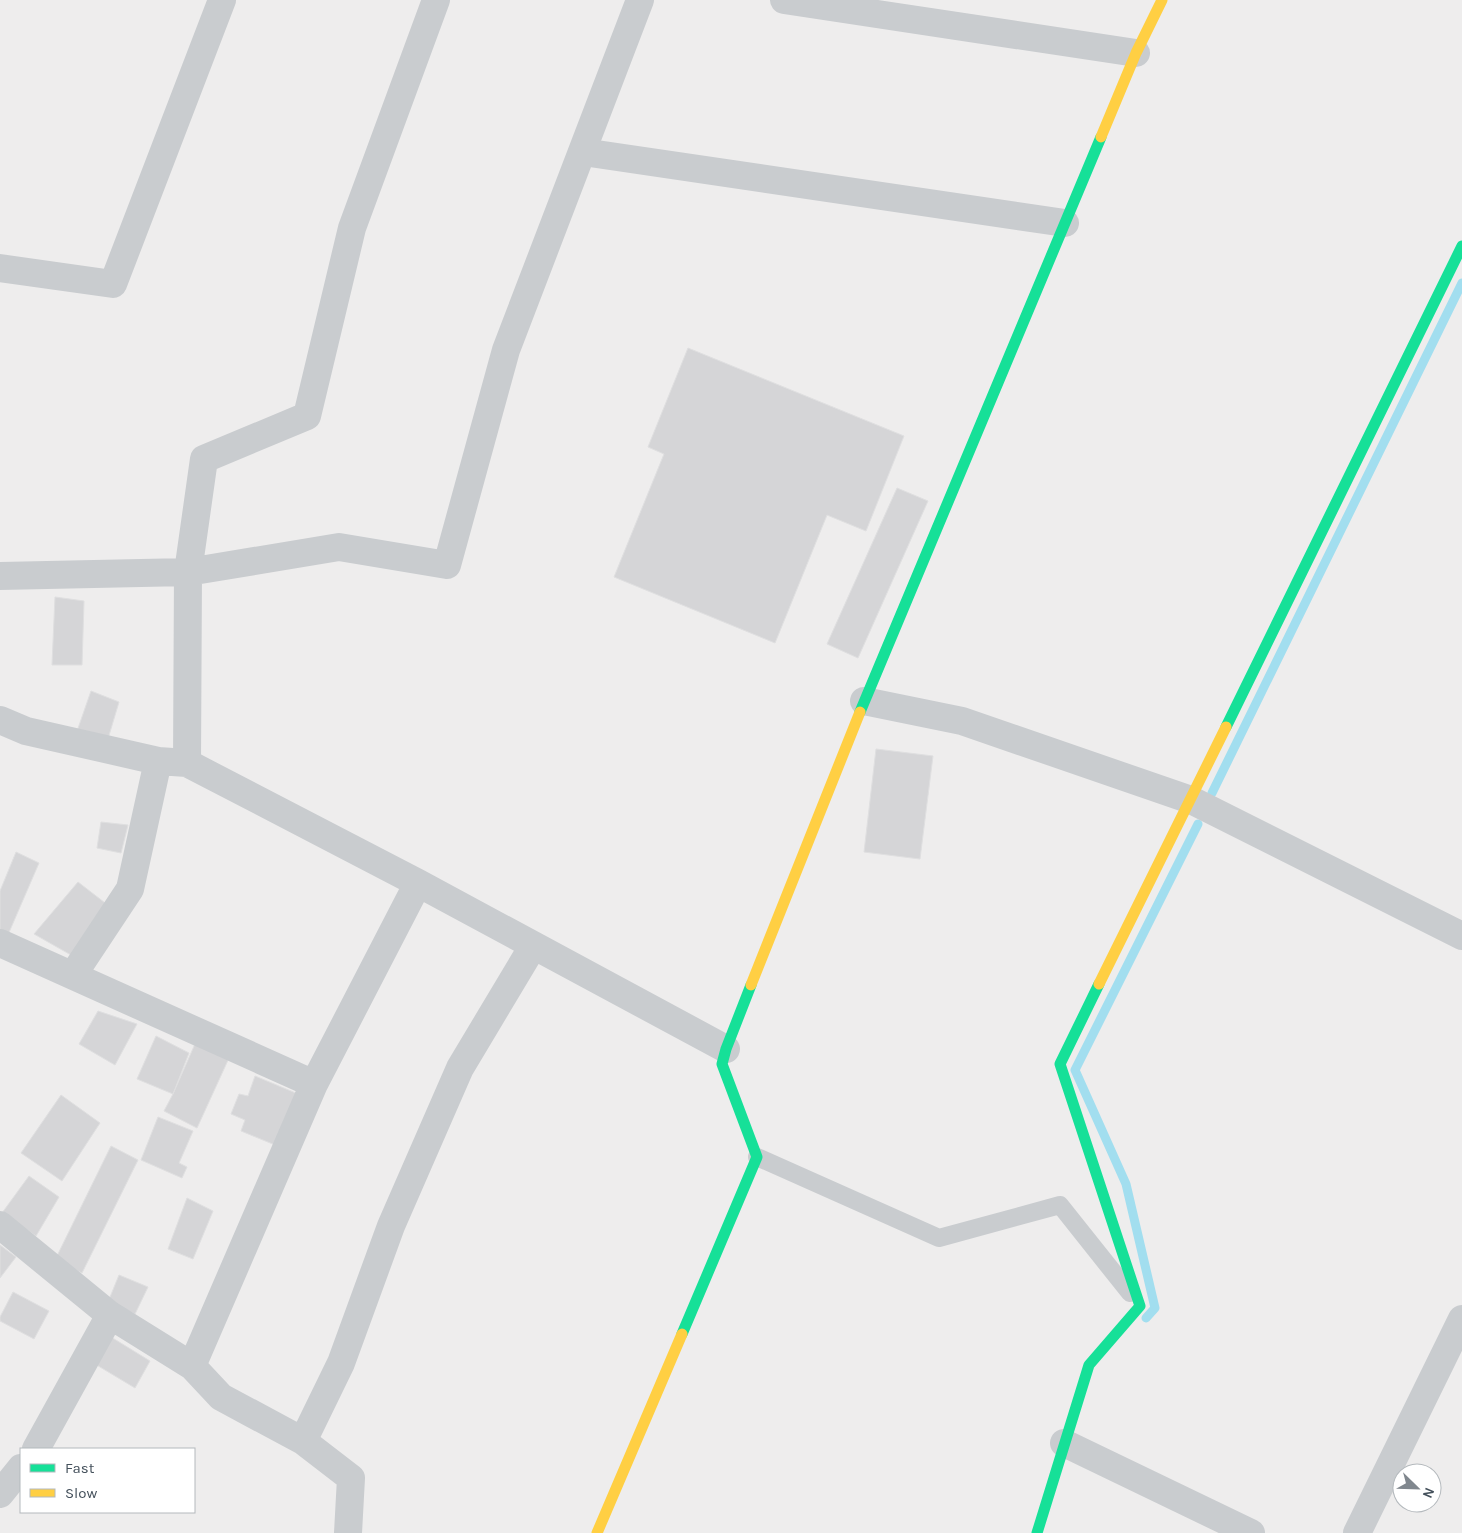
<svg xmlns="http://www.w3.org/2000/svg" width="1462" height="1533" viewBox="0 0 1462 1533" font-family="Karla,sans-serif">
<style>
.lines{fill:none;stroke-linecap:round;stroke-linejoin:round}
.stream{stroke:#a2deef;stroke-width:9}
.building{fill:#d5d5d7;stroke:#dfdfe0}
.lane{stroke:#c9cccf;stroke-width:18}
.street{stroke:#c9cccf;stroke-width:28}
.fast{stroke:#16e098;stroke-width:11}
.slow{stroke:#ffcf43;stroke-width:11}
</style>
<rect width="100%" height="100%" fill="#eeeded"/>
<g class="lines">
<!-- stream -->
<path class="stream" d="M1212,793L1462,283
M1146,1318L1155,1308L1126,1184L1075,1070L1198,824"/>
</g>
<!-- building -->
<path class="building" d="M688,348L904,436L866,531L827,515L775,643L614,577L664,454L648,447Z
M897,488L928,501L858,658L827,644Z
M55,597L84,601L82,665H52Z
M91,691L119,702L107,742L75,737Z
M876,749L933,756L920,859L864,852Z
M101,822L128,825L121,853L97,848Z
M16,852L39,863L7,937L0,934V891Z
M78,882L109,906L71,955L34,934Z
M98,1011L137,1024L115,1065L79,1044Z
M156,1036L189,1053L173,1094L137,1079Z
M195,1044L229,1058L197,1128L164,1111L173,1094Z
M255,1076L298,1094L275,1145L241,1131L245,1120L231,1114L239,1094L248,1096Z
M61,1095L100,1123L62,1181L21,1153Z
M158,1117L193,1131L179,1163L187,1167L182,1178L141,1160Z
M111,1146L138,1160L82,1273L55,1260Z
M29,1176L59,1197L36,1236L2,1213Z
M187,1198L213,1211L193,1259L168,1249Z
M0,1245L16,1257L0,1278Z
M119,1275L148,1287L135,1314L108,1302Z
M13,1292L49,1311L34,1339L0,1321V1317Z
M111,1337L150,1361L135,1388L95,1364Z"/>
<g class="lines">
<!-- lane -->
<path class="lane" d="M757,1157L939,1238L1060,1205L1130,1293"/>
<!-- street -->
<path class="street" d="M784,0L1136,53
M583,152L1065,223
M0,268L113,284L222,0
M0,576L188,572L339,547L447,565L506,350L640,0
M864,701L962,721L1191,800L1462,936
M0,720L26,731L158,761L187,763L418,883L726,1049
M187,763L188,572L204,459L307,416L352,228L436,0
M0,943L314,1084
M73,975L130,889L158,761
M0,1225L110,1315L192,1366L221,1397L303,1441L351,1478L348,1533
M192,1366L314,1084L418,883
M303,1441L341,1363L391,1226L460,1068L533,946
M1064,1443L1251,1533
M36,1449L110,1315
M0,1494L21,1468
M1357,1533L1462,1319"/>
<!-- fast -->
<path class="fast" d="M860,712L1101,137
M1226,727L1462,246
M682,1334L757,1157L722,1064L726,1049L751,985
M1037,1533L1089,1365L1140,1306L1060,1064L1099,984"/>
<!-- slow -->
<path class="slow" d="M1101,137L1136,53L1162,0
M1099,984L1226,727
M751,985L860,712
M597,1533L682,1334"/>
</g>
<!-- legend -->
<rect x="20" y="1448" width="175" height="65" fill="#ffffff" stroke="#b4b9bd"/>
<rect x="30" y="1464" width="25" height="8" fill="#16e098" stroke="#b4b9bd"/>
<text x="65" y="1473" font-size="15" fill="#44505b">Fast</text>
<rect x="30" y="1489" width="25" height="8" fill="#ffcf43" stroke="#b4b9bd"/>
<text x="65" y="1498" font-size="15" fill="#44505b">Slow</text>
<!-- north arrow -->
<g transform="translate(1417 1488) rotate(113)"><circle r="24" fill="#ffffff" stroke="#b4b9bd"/>
<path d="M0-4L9 19L0 12L-9 19Z" fill="#80878e"/>
<text y="-8" font-size="14" font-weight="bold" text-anchor="middle" fill="#44505b">N</text>
</g>
</svg>
